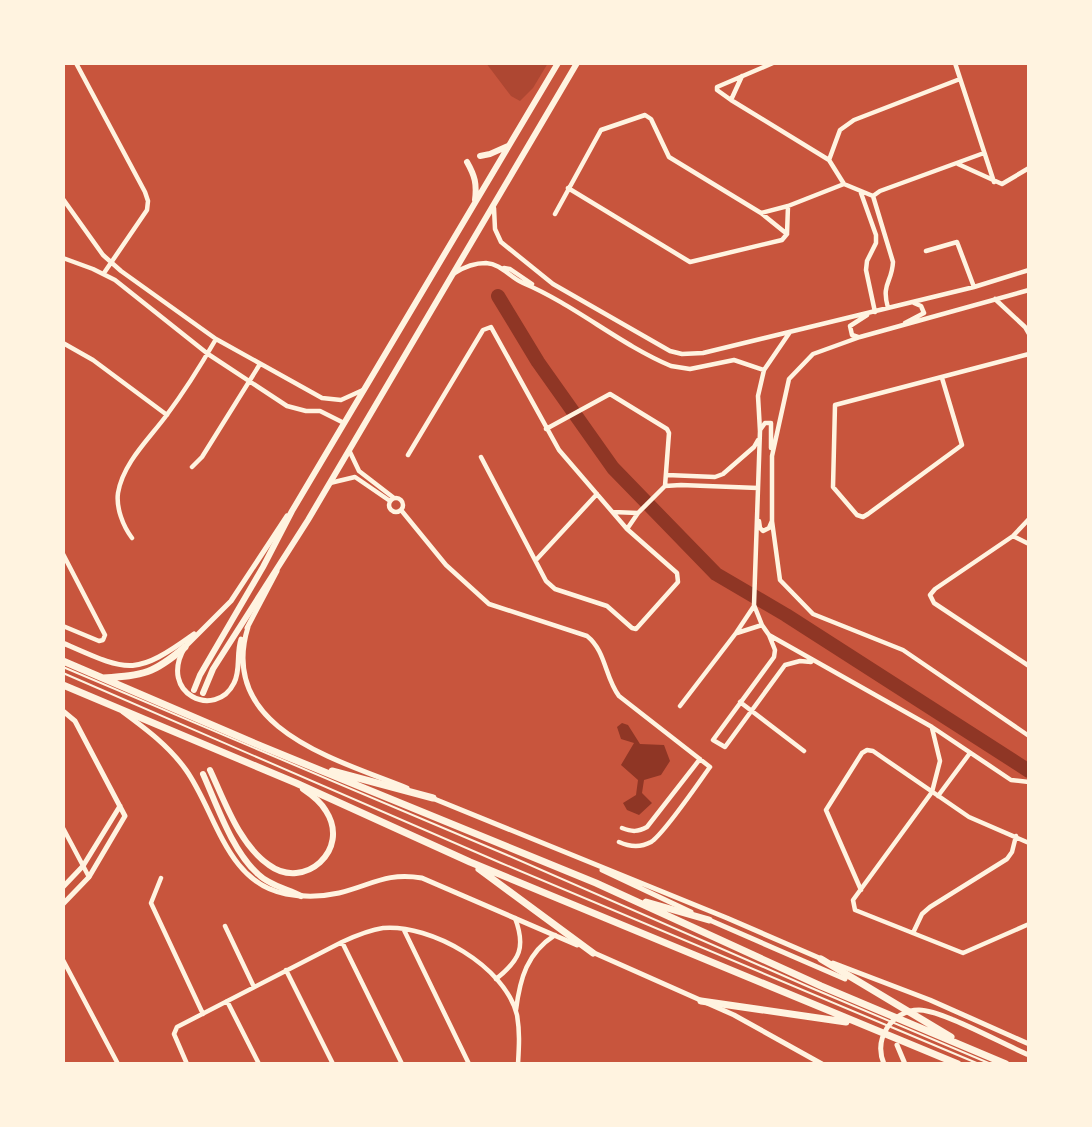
<svg xmlns="http://www.w3.org/2000/svg" width="1092" height="1127" viewBox="0 0 1092 1127" font-family="Lato,sans-serif">
<style>
.green{fill:#ae4732}
.water{fill:#8f3625}
.lines{fill:none;stroke-linecap:round;stroke-linejoin:round}
.river{stroke:#8f3625;stroke-width:14}
.service{stroke:#fff3e0;stroke-width:2}
.minor{stroke:#fff3e0;stroke-width:4.5}
.secondary{stroke:#fff3e0;stroke-width:5}
.primary{stroke:#fff3e0;stroke-width:6}
.motorway{stroke:#fff3e0;stroke-width:7}
</style>
<rect width="100%" height="100%" fill="#c8553d"/>
<!-- green -->
<path class="green" d="M486,63H548L533,88L520,101L511,96Z"/>
<!-- water -->
<path class="water" d="M622,723L628,725L640,744L664,745L670,761L661,775L644,780L642,793L652,803L639,815L627,810L623,803L636,795L638,780L621,765L634,743L621,739L617,727Z"/>
<g class="lines">
<!-- river -->
<path class="river" d="M498,296L538,362L613,468L716,574L786,615L1029,771"/>
<!-- service -->
<path class="service" d="M63,667L507,855L809,987L991,1064
M63,673L501,863L886,1025
M891,1027L979,1064"/>
<!-- minor -->
<path class="minor" d="M76,63L145,192L148,201L147,210L104,273
M773,63L717,87V90L731,100L829,160L844,184L873,196L880,191L984,153
M955,63L994,182
M731,100L742,76
M829,160L840,130L854,120L960,79
M958,164L1002,184L1029,168
M568,188L690,262L782,240L787,234L788,206
M861,193L876,235V243L867,261L866,270L875,312
M873,196L893,262C892,283 881,283 888,308
M63,199L103,255L121,271L216,339L322,398L341,400L363,390
M494,208L495,229L501,242L553,284L670,351L682,354L703,353L974,287L1029,270
M761,213L788,206L844,184
M555,214L601,130L645,115L651,119L669,157L761,213L787,234
M926,251L957,242L974,287
M63,258L93,269L115,280L208,354L287,406L306,411H320L344,423
M504,268L510,269L532,284
M455,273C464,267 474,263 486,263C502,264 509,277 523,283C575,305 619,344 671,366L690,369L734,360L764,370
M1029,290L860,337L813,354L789,379L772,456V521L780,580L813,614L903,650L1029,736
M995,299L1025,327L1029,334
M905,323L924,313L921,306L914,303
M790,332L764,370L758,396L760,431L754,605L762,625L769,635L932,727L1011,780L1029,782
M858,337L852,335L850,326L867,315
M63,343L93,360L167,415
M942,378L962,445L868,514L863,517L857,515L833,487L835,405L1029,354
M546,429L610,394L667,429L669,433L665,486L638,513L627,529
M760,430L765,423H771V448
M349,450L359,471L394,498
M408,455L483,330L491,327L559,450L627,529L677,573L678,582L636,629L632,628L607,606L555,589L546,581L481,457
M192,467L202,457L260,364
M667,475L715,477L723,474L754,447L758,440
M330,483L355,477L390,501
M665,486L681,485L758,488
M389 505a7 7 0 1 1 14 0a7 7 0 1 1-14 0Z
M401,510L446,565L489,604L587,636C606,651 605,678 619,696L710,767C699,782 664,834 651,842C640,848 630,847 619,842
M613,512L638,513
M1029,519L1013,536L935,589L930,595L934,603L1029,666
M759,521L760,528L763,531L769,528L772,521
M1013,536L1029,544
M132,538C123,526 116,508 118,493C123,463 149,439 166,416C184,392 201,365 216,339
M63,554L105,635L103,640L99,641L63,626
M536,560L597,494
M737,633L762,625
M769,635L775,650L774,657L713,740L725,747L785,665L800,661L811,662
M740,702L804,751
M680,706L736,633L754,606
M932,728L940,761L932,792L853,900L855,910L963,953L1029,924
M938,796L970,753
M63,828L89,877
M622,828C632,832 638,832 647,827L700,759
M161,878L151,903L203,1014
M861,890L826,810L862,753L867,750L873,751L969,817L1029,843
M225,926L254,987
M404,930L469,1064
M913,933L922,914L930,907L1007,859L1012,852L1016,836
M342,942L402,1064
M63,960L118,1064
M286,970L333,1064
M496,979C520,960 526,947 515,918
M227,1001L259,1064
M516,1010C520,978 527,953 555,935
M187,1064L174,1034L177,1027L342,942C355,936 369,930 383,928C431,924 505,966 517,1015C520,1032 519,1047 518,1064"/>
<!-- secondary -->
<path class="secondary" d="M248,627C217,728 335,759 407,788
M247,628L277,571
M241,639C236,654 241,670 234,683C216,720 157,694 185,647L231,601L287,516
M63,643C129,672 134,677 194,634
M63,711L75,721L125,816L89,877L63,904
M123,712C146,729 169,746 186,770C216,812 226,883 286,894C303,897 321,897 339,893C372,885 386,872 422,878L577,945
M432,798L727,918L824,960
M602,870L691,912
M63,887L83,866L120,806
M707,919L845,979
M592,952L734,1015L822,1064
M833,963L930,1000L1029,1044
M897,1045L905,1064
M884,1064C879,1052 880,1039 887,1028C894,1017 906,1010 919,1010C942,1010 1004,1045 1029,1055"/>
<!-- primary -->
<path class="primary" d="M480,156L490,154L508,146
M467,162C475,176 477,184 475,200
M194,690L200,675L263,567L292,511L558,63
M203,693L213,669L308,520L577,63
M210,770C225,802 239,844 269,865C304,891 351,850 326,811C321,802 312,795 303,789
M203,774C217,805 232,851 258,874C269,885 287,889 301,896"/>
<!-- motorway -->
<path class="motorway" d="M63,661L261,746L596,883L821,986L1006,1064
M103,678C145,675 153,674 185,647
M63,685L296,783L470,862L958,1064
M332,771L433,798
M479,869L593,953
M646,902L709,920
M821,959L951,1037
M701,1001L846,1022"/>
</g>
<!-- border -->
<rect width="1092" height="1127" fill="none" stroke="#fff3e0" stroke-width="130"/>
</svg>
